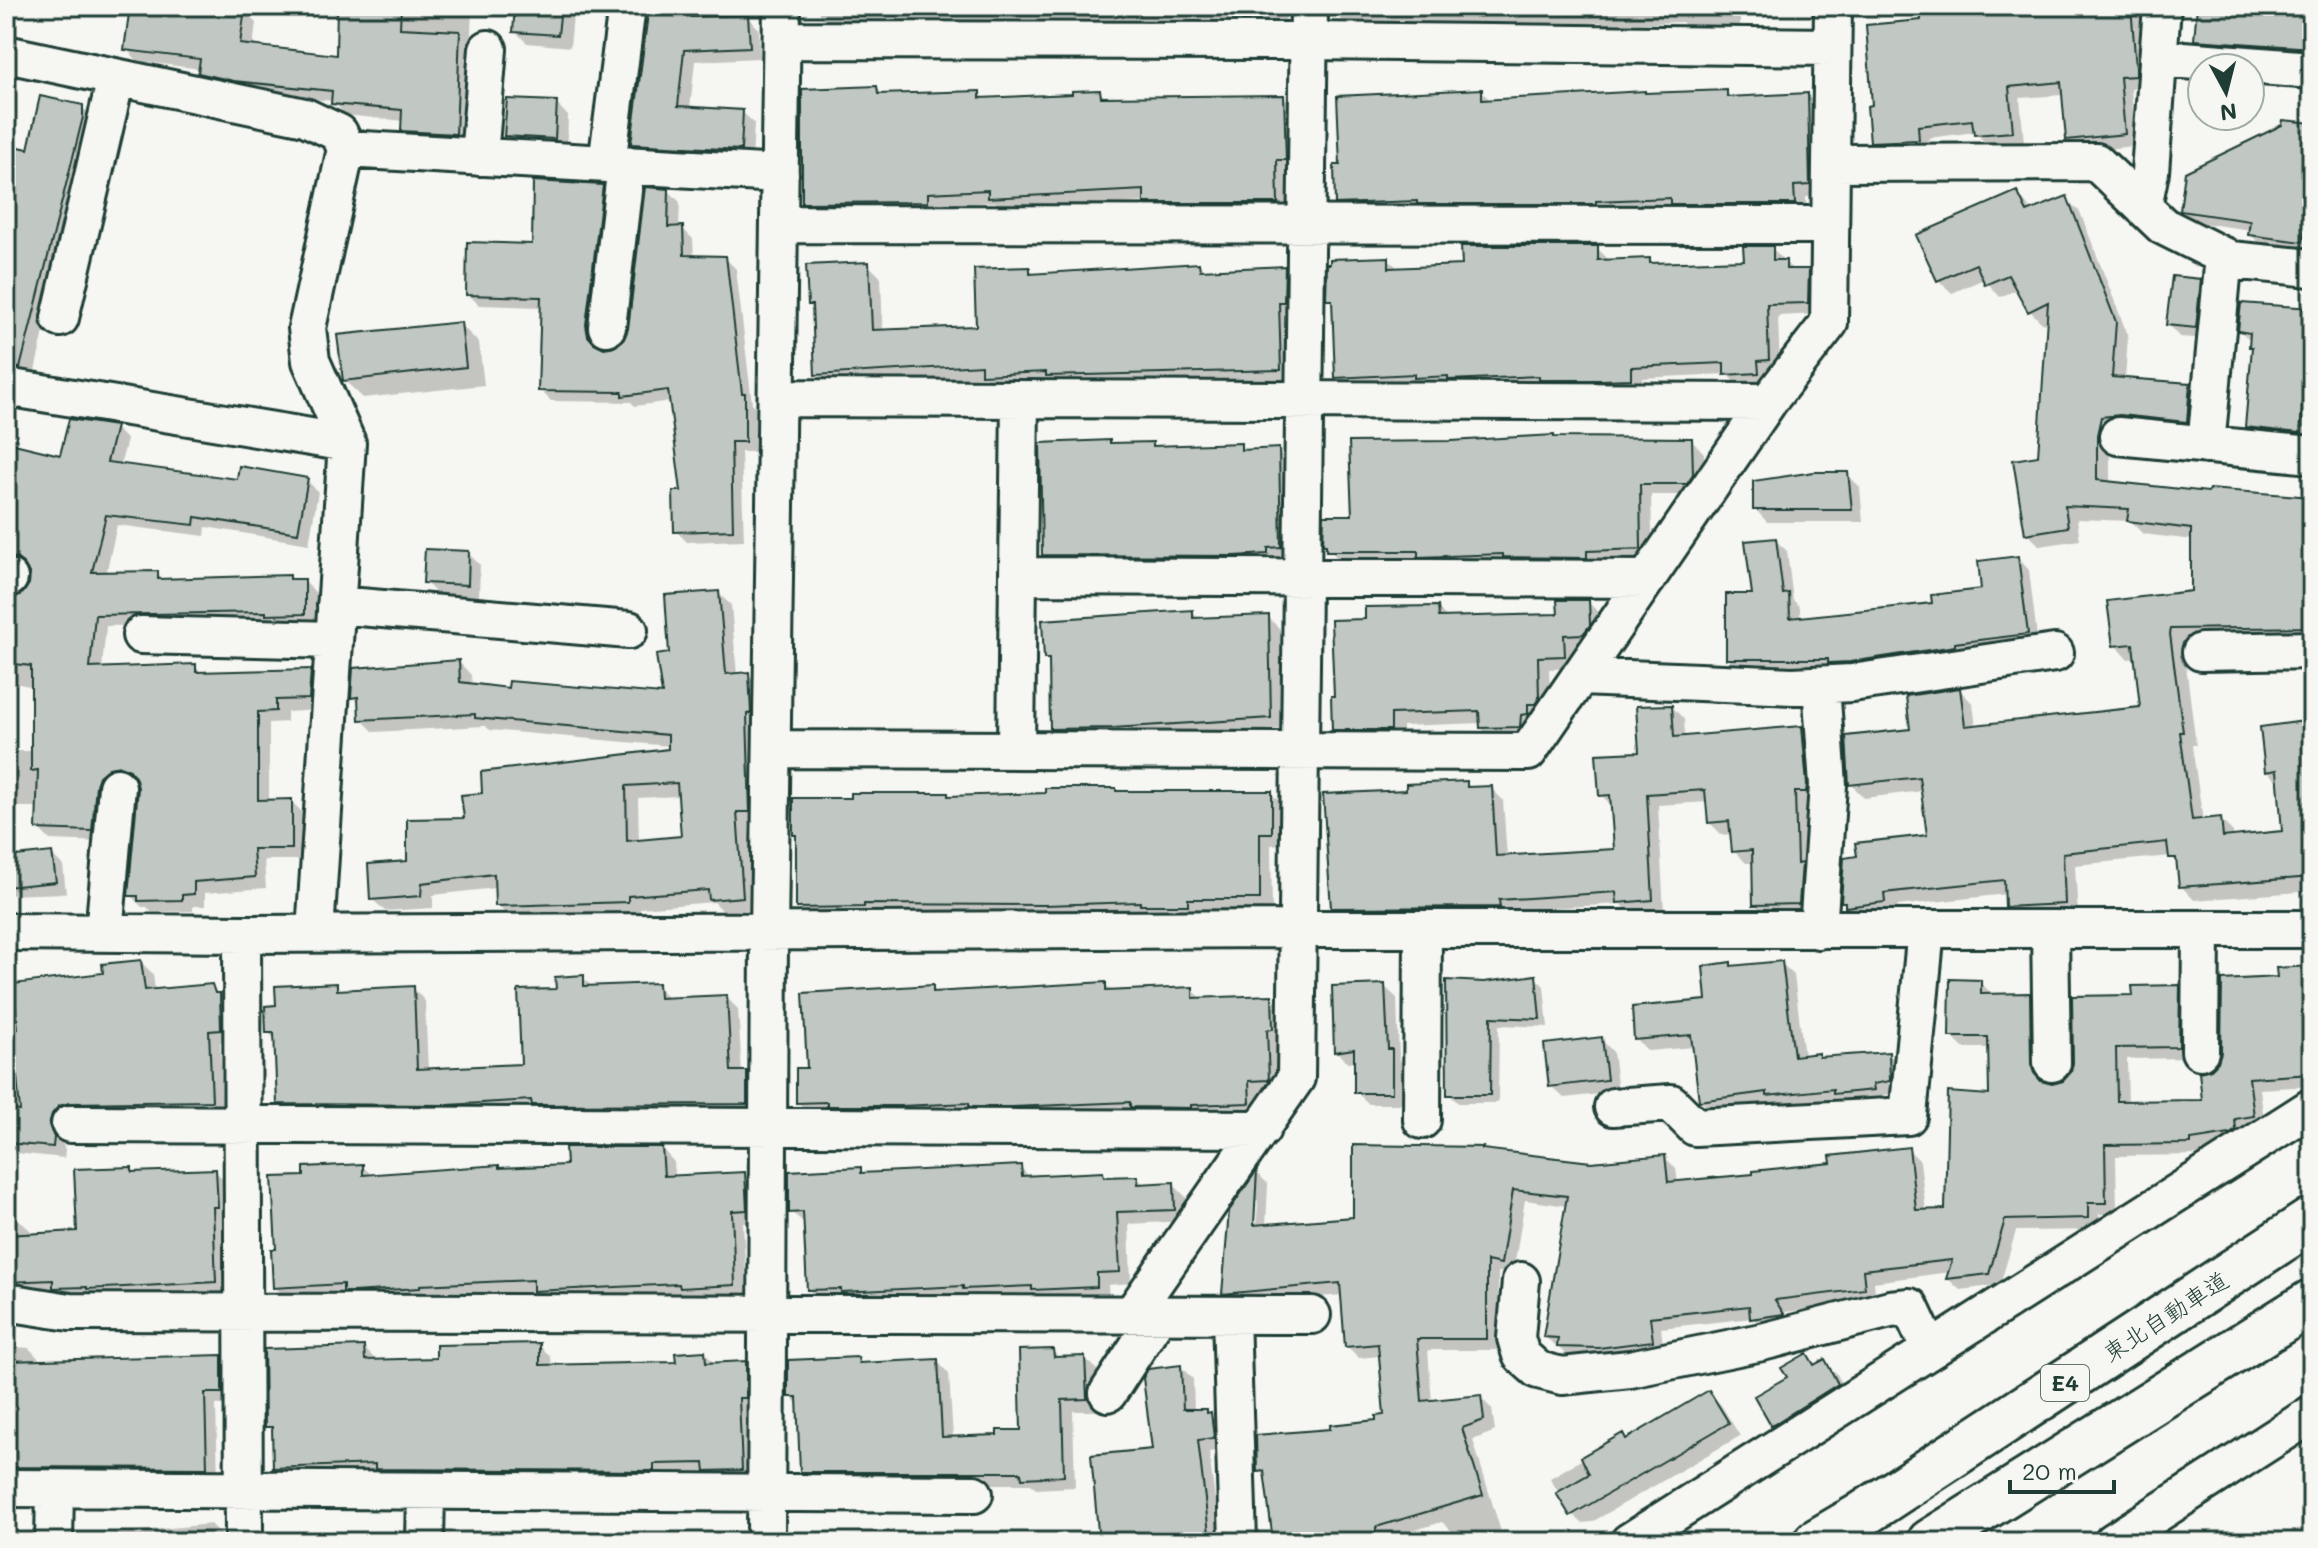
<svg xmlns="http://www.w3.org/2000/svg" width="2318" height="1548" viewBox="0 0 2318 1548" font-family="Mali,'Klee One',sans-serif">
<style>
.shadow{fill:#0003;fill-rule:evenodd}
.building{fill:#c1c8c3;stroke:#1f3d34;stroke-width:2;fill-rule:evenodd}
.lines{fill:none;stroke-linecap:round;stroke-linejoin:round}
.minor-casing{stroke:#1f3d34;stroke-width:42}
.highway-casing{stroke:#1f3d34;stroke-width:50}
.minor{stroke:#f6f6f2;stroke-width:36}
.highway{stroke:#f6f6f2;stroke-width:44}
.labels{text-anchor:middle;stroke-width:8;stroke-linejoin:round;paint-order:stroke}
.shield{fill:#f6f6f2;stroke:#60746d;stroke-width:2}
.shield-label{font-size:22px;font-weight:bold;fill:#1f3d34}
.street-label{font-size:24px;fill:#1f3d34;stroke:#f6f6f2}
</style>
<rect width="100%" height="100%" fill="#f6f6f2"/>
<filter id="ink" filterUnits="userSpaceOnUse"><feTurbulence type="fractalNoise" baseFrequency=".0125" numOctaves="2"/><feDisplacementMap in="SourceGraphic" scale="16" xChannelSelector="R" yChannelSelector="G"/><feConvolveMatrix kernelMatrix="1 2 1 2 8 2 1 2 1" color-interpolation-filters="sRGB"/></filter>
<g filter="url(#ink)">
<!-- shadow -->
<path class="shadow" d="M132,6H209L244,11L256,23L253,47L338,57L339,6H472L467,145L415,142L403,130L404,121L345,115L333,101L248,92L212,84L200,72L201,69L138,61L126,49Z
M517,6H564L573,15L570,47L527,43L515,31Z
M650,6H705L704,19L748,17L759,29L760,58L695,61L690,109L742,112L754,123L752,161L644,155L633,144Z
M819,6H1285L1286,28L831,27L819,14Z
M1337,6H1747V16H1740V27L1689,29L1682,22L1604,25L1601,22L1520,29L1513,22L1350,29L1338,16Z
M1922,6H2154L2153,17L2143,18L2147,87L2131,89L2136,146L2080,151L2068,139L2062,95L2020,98L2024,143L1988,146L1975,132L1929,138L1931,151L1884,153L1872,141L1924,21Z
M2205,6H2312V59L2208,51L2196,39Z
M877,88L884,96L979,93L986,99L1073,96L1100,92L1106,99L1283,97L1295,110L1297,171H1288L1289,215H1158L1146,202L1003,210L995,202L939,205V213L817,214L804,202Z
M1481,91L1491,101L1726,92L1733,98L1807,95L1819,108L1821,196L1806,197V215H1350L1337,203L1342,166Z
M556,103L568,116L567,150L518,148L506,135Z
M82,107L94,119L33,379L6,374V146L29,151Z
M2312,125V252L2262,246L2251,235V230L2194,222L2182,210L2284,126Z
M602,187L613,198L596,337L598,347L604,350L617,348L626,340L669,191L680,202L679,228H682L693,239L694,257L725,258L736,269L752,403L755,406V452H741L744,540L687,542L676,531L683,493L671,401L635,406L631,402L551,401L540,390L542,307L479,305L468,294L534,246Z
M2017,193L2032,211L2066,199L2080,212L2128,336L2125,380L2189,385L2202,398L2199,434L2110,449V483L2210,494L2312,499V639L2183,641L2196,745H2192L2203,821L2220,819L2233,832L2234,838L2284,833L2280,784L2267,771L2312,722V891L2194,900L2181,886L2178,864L2171,856L2075,865L2078,916L2021,919L2007,906V894L1897,906L1898,915L1861,919L1843,901L1929,837L1923,791L1864,798L1851,784L1960,690L1973,704L1976,727L2143,708L2136,658L2128,659L2115,645L2193,592V540L2143,534L2130,521L2077,519L2080,540L2040,546L2027,533L2040,458L2049,321L2043,324L2030,311L2018,289L2000,297L1984,279L1952,293L1938,280Z
M1597,248L1609,260H1649L1654,264L1746,262L1772,248L1794,271H1808L1820,283L1819,314L1778,316L1780,371L1770,384L1738,386L1727,374L1642,378V390L1349,389L1337,377L1334,304L1328,299L1388,259L1399,269L1464,267Z
M868,265L881,277L883,332L978,328L1029,269L1036,276L1199,265L1205,271L1284,268L1296,280L1293,382L996,387L985,377L829,386L817,374L814,308L810,304Z
M2200,281L2212,293L2208,339L2180,337L2168,324Z
M2310,310L2312,312V444L2260,439L2247,427L2254,348L2252,342L2240,331Z
M460,324L479,343L484,385L363,398L344,380Z
M115,428L127,440L120,466L238,481L307,480L318,492L309,544L206,527L205,536L117,525L106,574H157L165,581L289,577L293,581H304L316,593V625L276,623L106,626L102,669L195,666L203,674L310,671L322,683L320,710L287,712V722L269,723V802L291,801L303,813V860H264L266,888L205,893V906H193V911L152,912L147,907H142L130,895L140,788L138,780L131,777L103,842L50,840L38,828L39,807H6V751H32L33,687L6,681V629L26,632L31,570L6,564V444L62,458Z
M1556,439L1691,440L1704,453V488L1699,495H1651L1653,561L1341,562L1325,545L1354,517Z
M1109,442L1112,445L1152,444L1156,448L1240,445L1247,451L1278,450L1291,463L1293,559L1056,567L1044,554Z
M1847,474L1860,487L1863,522H1767L1755,509Z
M1775,540L1787,551L1793,600L1800,607V619L1934,604L1983,590L2018,558L2029,570L2038,645L1862,673L1739,670L1728,659Z
M468,553L480,565L479,596L437,594L425,582Z
M718,593L731,605L737,675L748,674L761,687L762,824H749L755,909L724,912L714,902L640,908V914L510,918L497,905L496,888L433,895V908L385,911L372,899L409,863L466,820L670,751V746L490,730L485,726L374,732L361,719L360,704L353,697L355,669L459,662L471,675L472,686L510,690L664,696L671,655ZM680,796L683,838L639,842L638,798Z
M1588,602L1600,614L1601,638L1596,646L1575,647L1576,668L1549,669L1551,711L1532,739L1494,740L1481,728V723L1403,726V742H1346L1334,729L1336,697L1367,621L1438,608L1448,619L1560,616Z
M1192,612L1200,620L1268,617L1280,629L1281,729L1125,739L1064,740L1052,728L1051,662L1046,658Z
M1672,707L1684,719L1685,738L1801,728L1814,740L1818,803L1807,804L1810,915L1767,916L1755,904L1754,863H1746L1734,851L1732,834L1722,835L1710,823L1708,802L1658,805L1664,912L1631,914L1621,904L1346,919L1333,907L1409,792L1466,783L1472,789L1491,788L1503,800L1507,857L1616,851L1613,807L1601,795L1641,754Z
M1115,790L1118,793H1271L1283,805L1284,844L1271,845L1272,910H1199V917L811,919L798,907V838L795,834L947,795L951,798Z
M51,854L63,865L66,893L6,895V859Z
M141,962L153,974L155,991L211,986L231,1007L233,1041L220,1042L223,1112L60,1136L65,1150L64,1158L6,1152V1111L23,1113L105,975Z
M1781,963L1794,975L1804,1057L1818,1055L1822,1059L1888,1054L1901,1066L1902,1093L1884,1095L1885,1102L1848,1106L1843,1101L1782,1108L1778,1104L1713,1112L1700,1100L1694,1047L1648,1051L1636,1039L1708,1002L1730,964L1734,968Z
M2312,968V1086L2260,1089L2265,1128L2242,1146L2202,1151V1155L2116,1156L2117,1214H2099V1230L2016,1231L2000,1285L1960,1290L1948,1279L1950,1272L1874,1282L1876,1301L1785,1312L1793,1326L1764,1329L1753,1318L1661,1328L1664,1352L1571,1358L1545,1337L1567,1206L1525,1200L1513,1274L1498,1272V1350H1428L1432,1402L1480,1397L1492,1409L1495,1431L1473,1440L1501,1532L1457,1536L1442,1522L1375,1542L1357,1519L1359,1542H1275L1268,1480L1259,1471L1332,1430L1378,1422L1386,1417L1381,1356L1359,1358L1347,1346L1343,1295L1236,1304L1224,1293L1231,1212L1258,1174L1268,1184L1266,1226L1355,1219L1591,1164L1664,1157L1676,1169L1678,1183L1833,1165L1908,1149L1920,1161L1926,1212L1947,1211L1991,1097L1990,1048H1963L1951,1036L1980,982L1992,994L2029,995L2041,1007L2042,1077L2044,1084L2052,1086L2064,1082L2135,996L2179,987L2191,998L2190,1058L2127,1059L2128,1103L2205,1102L2212,1071L2279,979ZM1258,1200L1256,1235L1252,1234L1253,1204Z
M583,977L593,988L657,985L669,1000L726,997L738,1009L742,1073H747L759,1085L758,1115H292L279,1103L276,1041L268,1032L278,1007L336,985L343,992L413,988L425,1001L428,1071L524,1066L558,991Z
M1535,977L1544,986L1548,1027L1499,1025L1498,1103H1458L1449,1094L1484,984Z
M1105,984L1114,993L1192,989L1203,1000L1271,997L1284,1010L1280,1092H1261L1262,1114L811,1115L798,1102L809,1070L932,987L938,994Z
M1384,986L1397,998L1399,1059L1403,1063V1104H1369L1356,1092V1062L1348,1063L1336,1051Z
M1601,1039L1613,1052L1618,1092L1564,1098L1551,1086Z
M662,1149L674,1162L675,1177L745,1174L757,1186L758,1222L743,1223L747,1297L547,1302L537,1292L287,1299L275,1287L278,1250L306,1178L362,1166L373,1176L568,1167Z
M1021,1168L1031,1178L1103,1174L1107,1179L1137,1178L1145,1185L1173,1184L1186,1197L1187,1221L1129,1224L1131,1283L1108,1285L1109,1299L821,1302L809,1290L806,1224L791,1212L860,1169L866,1175Z
M215,1171L228,1184L229,1218L224,1219L228,1294L73,1301L68,1300L60,1292L16,1294L6,1288V1221L19,1220L32,1232V1236L79,1233Z
M539,1345L551,1357L552,1367L678,1364L705,1353L716,1365L745,1363L757,1376L753,1482L719,1483L711,1474L287,1479L274,1467V1433L267,1426L364,1348L377,1361L438,1359Z
M6,1346L29,1348L42,1362L222,1357L234,1369V1404L216,1405L218,1480L6,1478Z
M1052,1351L1060,1358H1085L1097,1370L1098,1411H1073L1075,1487L1036,1489L1031,1484H814L802,1471L800,1406L790,1396L857,1359L863,1365L937,1361L949,1374L953,1438L999,1437L1023,1432Z
M1806,1355L1817,1366L1824,1362L1837,1374L1849,1397L1785,1437L1773,1425L1789,1378Z
M1181,1367L1193,1379L1194,1411H1206L1222,1426L1225,1450L1209,1452L1220,1542H1101L1154,1451Z
M1709,1393L1721,1405L1740,1436L1592,1522L1582,1523L1569,1511L1550,1478L1623,1436L1627,1441Z
M211,1524L223,1536L224,1542H76L77,1537Z
M625,1530L635,1540L666,1538L669,1542L744,1536L751,1542H448L449,1537L510,1533L516,1539Z
M1505,1530L1518,1542H1484L1501,1532Z
M925,1532L934,1542H819V1537Z
M363,1534L371,1542H277Z
M6,1538L32,1539L35,1542H6Z"/>
<!-- building -->
<path class="building" d="M130,6H226L245,9L240,44L336,55L337,6H401L400,28L460,31L456,134L401,131L402,110L331,104L332,91L234,81L198,73L200,59L124,50Z
M515,6H561L558,35L513,32Z
M649,6H693L691,17L748,15L750,47L684,50L678,106L743,110L741,150L631,144Z
M1920,6H2131L2136,68V76L2120,77L2125,134L2066,140L2061,82L2009,87L2013,132L1974,135L1972,120L1918,126L1919,140L1870,142L1867,106L1872,105L1866,25L1921,20Z
M2197,6H2312V48L2194,40Z
M877,86L878,94L980,91V98L1072,94V91L1100,90L1101,97L1284,95L1286,160H1277L1278,203H1144V190L988,198V190L928,193V202L802,203V89Z
M1482,89V100L1645,91V93L1727,90V97L1808,93L1810,185L1794,186L1795,204H1670V198L1596,201V204H1417V201L1335,204L1334,165H1340L1337,96Z
M40,96L83,105V117L20,368L6,367V144L28,149Z
M507,99L557,101L555,139L504,136Z
M2283,120L2312,123V160L2303,242L2248,235L2250,221L2180,211L2185,172L2282,125Z
M533,181L603,185L586,325L588,336L594,343L604,348L616,346L624,339L628,329L645,187L669,189L668,227L683,226L684,255L726,256L742,393H745V442H731L733,530L674,532L673,491H681L668,390L622,396V392L538,391L541,297L466,295L467,242L532,244Z
M2017,191L2027,212L2067,196L2116,322L2112,377L2190,383L2187,422L2120,415L2101,417L2097,435V480L2208,492L2209,489L2312,497V627L2171,629L2170,634L2183,732H2180L2192,820L2221,817L2223,837L2282,831L2277,770L2265,772L2260,727L2312,720V877L2179,887L2176,858H2169L2167,842L2063,853L2065,904L2005,907L2004,880L1884,893L1885,902L1845,907V902H1841L1844,858L1857,856L1855,843L1927,835L1919,777L1849,785L1846,736L1910,729L1906,696L1960,688L1965,726L2140,707L2133,644L2113,646L2107,601L2191,591V529L2127,521L2129,509L2065,506L2068,527L2025,534L2013,460L2038,456L2048,302L2028,312L2008,275L1985,285L1976,264L1937,281L1916,235Z
M1461,246H1598V260L1650,258V263L1744,260L1743,246H1773V260H1786V269H1809L1808,303L1767,304L1769,360L1758,361L1759,373L1724,375V363L1631,367V379L1602,380H1539V376L1448,380V376L1414,378V374L1335,378L1332,300H1326L1327,264H1330V259L1389,257V268L1462,265Z
M869,262L872,330L976,326L974,269L1030,267V274L1199,263L1200,270L1285,266L1284,302H1279L1281,370L1046,376V372L981,375V365L815,375L812,305H808L806,265Z
M2172,276L2201,279L2196,328L2166,325Z
M2241,303L2311,308L2300,433L2245,427L2252,347H2249L2250,333L2238,331Z
M461,322L466,367L343,381L337,335Z
M69,419L116,426L107,462L237,479L239,466L308,478L298,533L195,517L194,525L106,515L92,572L158,571V579L290,575V579H305V614L266,615V612L95,615L90,668L196,664V672L311,669L309,699L276,700V711L258,712V800L292,799V849H253L255,877L194,882V894L182,895V900L138,901V896H128L138,788L136,779L130,770L120,766L109,768L99,776L96,785L92,831L36,829L38,770L31,771V666L6,663V598H14L23,593L29,584L30,575L24,564L16,558L6,557V442L60,455Z
M1554,435V437L1692,438L1693,475L1687,484H1640L1641,549L1587,551V558L1503,557V554L1418,557V551H1326V545H1323L1324,515H1352L1349,442L1451,441Z
M1110,440V443L1153,442V446L1241,443V450L1279,448L1281,547L1268,548V554L1234,556L1042,555L1040,443Z
M1814,472H1848L1852,510H1753V481Z
M1776,538L1783,594L1789,593L1790,618L1932,603L1931,595L1981,589L1978,561L2018,556L2028,634L1955,643V646L1850,662L1828,663V659H1726V594H1752L1745,541Z
M425,549L469,551L468,585L423,583Z
M719,591L726,674L749,672L751,713L747,714L750,812H737L743,897L709,900L708,890L628,896V902L495,906L494,874L422,883L421,896L370,900L368,864L407,861V819L464,818L461,795L482,793L481,772L668,749V735L475,718V714L359,720L358,697L351,698L353,668L459,660L460,682L508,688L509,681L662,694L656,655L669,653L665,595ZM677,783L681,836L627,841L626,786Z
M1557,600H1589L1590,625L1583,634L1564,635L1565,656L1538,657L1539,698L1536,704H1528V714L1521,715L1520,727L1480,728L1479,711L1391,714V730H1332L1331,696H1334L1331,620L1365,619V607L1438,606L1439,617L1558,614Z
M1193,610V618L1269,615L1271,718L1112,728L1050,729L1049,659H1044L1042,620Z
M1672,705L1674,737L1802,726L1807,785L1806,792H1795L1797,864L1802,863L1799,904L1753,905L1752,850L1732,852L1729,821L1708,823L1705,790L1647,794L1653,900L1617,903L1616,892L1499,900L1500,907L1331,908L1323,794L1406,790V784L1467,781V787L1492,786L1496,856L1614,849L1610,795L1599,796L1596,754L1639,752L1636,706Z
M1045,788H1116V791H1272V833H1260V899H1188V905H1140V902L1044,905L864,904V907L796,908V835H793V798H851V793H948V796L1045,793Z
M52,852L56,882L6,887V857Z
M141,960L145,990L212,984L215,993H220L221,1030L209,1031L212,1101L69,1103L59,1106L52,1114L49,1125L54,1137L53,1147L6,1143V1109L20,1111L13,1030L18,1029L13,984L103,973L102,964Z
M1782,961L1794,1056L1819,1053V1057L1889,1052L1890,1081L1873,1084L1874,1090L1833,1094V1089L1767,1096V1092L1699,1101L1691,1035L1634,1040L1632,1007L1706,1000L1703,966L1731,962V966Z
M2312,966V1074L2249,1078L2254,1116L2235,1119L2236,1130L2230,1134L2191,1140V1144L2105,1145L2106,1203H2088V1218L2005,1220L1989,1274L1946,1279L1952,1260L1863,1270L1865,1289L1775,1300L1784,1314L1750,1319L1749,1306L1650,1317L1653,1341L1599,1348L1557,1347L1558,1338L1543,1337L1567,1196L1513,1190L1501,1264L1487,1261V1339H1417L1422,1401L1481,1395L1484,1420L1462,1428L1483,1495L1376,1527V1533L1332,1538L1331,1534L1273,1541L1264,1471L1257,1472L1256,1435L1330,1429V1425L1376,1420V1416L1384,1415L1378,1344L1345,1347L1340,1283L1222,1294L1229,1211L1257,1170L1254,1225L1353,1217V1145L1483,1147L1482,1149L1591,1162L1665,1155L1668,1182L1753,1174V1171L1831,1163L1830,1156L1909,1147L1916,1210L1945,1209L1948,1092L1989,1095L1988,1037H1949L1950,979L1981,980V994L2030,993L2031,1064L2034,1073L2041,1081L2052,1084L2063,1081L2071,1072L2073,1063L2072,996L2133,995L2132,986L2180,985L2179,1047L2116,1048L2117,1101L2202,1100L2199,1072L2211,1069L2218,1062L2221,1052L2222,980L2277,977L2276,968Z
M584,975V986L658,983L659,998L727,995L731,1071H747V1104L532,1105L531,1100L448,1105L277,1104L274,1033H266L265,1006L276,1005L275,986L337,983V990L414,986L417,1069L521,1064L518,990L556,989L555,977Z
M1536,975L1540,1019L1491,1017L1490,1095H1447L1446,980L1484,982Z
M1106,982V991L1193,987V998L1272,995L1273,1029L1267,1030L1269,1080L1249,1081L1250,1103L1191,1105V1108L1130,1107V1102L1012,1107H969V1103L900,1106H827V1102L796,1103V1068H807L803,993L933,985V992Z
M1385,984L1388,1049H1392V1093H1354V1049L1334,1052L1332,986Z
M1602,1037L1607,1080L1549,1087L1544,1044Z
M565,1147H662L664,1176L745,1172L747,1210L732,1211L735,1285L680,1288L679,1284L533,1291V1280L420,1285V1288L352,1292H343V1284L273,1288L271,1249H276L272,1177L304,1176V1167L363,1164V1175L499,1165V1168L566,1165Z
M1021,1165L1022,1176L1103,1172L1104,1177L1138,1176V1184L1174,1182L1175,1210L1117,1212L1120,1272L1097,1273V1287L1032,1290V1286L963,1289V1286L841,1292V1289L807,1290L803,1212L789,1213V1171L861,1167V1173Z
M132,1167V1172L216,1169L218,1207H213L216,1282L87,1289V1287L53,1288V1280L6,1282V1235L77,1231L74,1169Z
M540,1343V1365L676,1362L675,1353L705,1351L706,1363L746,1361V1398H739L742,1470L705,1471L704,1463L654,1464V1471L375,1469V1464L273,1468L272,1427H265L264,1349L364,1346L365,1360L436,1358V1345Z
M1053,1349L1054,1357L1085,1356L1087,1399L1062,1400L1064,1476L1022,1478L1021,1472H800L797,1397H788V1360L858,1357L859,1363L938,1359L942,1437L997,1435V1430H1021L1019,1350Z
M1807,1353L1814,1365L1825,1359L1838,1384L1771,1426L1754,1396L1787,1377L1781,1368Z
M222,1355V1393H205L207,1468L6,1467V1361Z
M1181,1365L1183,1409H1207V1413L1211,1412L1214,1438L1198,1440L1210,1542H1099L1091,1455L1152,1449L1143,1378L1148,1369Z
M1709,1390L1729,1423L1570,1516L1556,1493L1589,1474L1581,1457L1623,1433L1626,1439Z"/>
<g class="lines">
<defs>
<path id="minor" d="M782,40L1309,41L1832,47
M6,54L305,117L339,133L346,149L307,328L311,361L347,443L315,933
M2158,58L2312,70
M346,149L780,174
M479,157L488,49
M1831,163L2096,162L2163,226L2231,260L2312,268
M607,164L627,6
M2143,207L2150,172L2162,6
M779,224L1830,225
M60,318L116,78
M607,327L626,165
M6,387L347,443
M777,398L1768,402
M2118,436L2312,455
M2206,445L2224,256
M1018,576L1647,579
M6,577L9,578
M336,605L629,630
M141,635L334,640
M2201,652L2312,650
M1580,677L1793,686L1852,683L2055,653
M772,749L1528,752L1768,402L1829,323L1833,6
M1016,750L1020,399
M2050,929L2052,1063
M1818,930L1828,785L1821,685
M6,932L242,934L1298,929H2312
M104,933L117,787
M242,934L244,1542
M2200,1051L2201,929
M1613,1107L1671,1103L1695,1127L1908,1116L1926,929
M1422,1120L1423,929
M70,1124L1262,1129
M1521,1281L1516,1338L1521,1355L1538,1370L1562,1376L1630,1369L1762,1342L1890,1309L1910,1307L1930,1350
M6,1302L70,1312L1312,1315
M1133,1313L1296,1078L1309,6
M1231,1315L1238,1542
M1108,1393L1159,1314
M6,1488L974,1494
M54,1542L55,1490
M425,1542L426,1492
M766,1542L769,934L782,6
M1629,1542L2312,1107
M2113,1542L2312,1414"/>
<path id="highway" d="M1816,1542L1860,1516L2312,1220
M1930,1542L2312,1302"/>
</defs>
<!-- minor casing -->
<use href="#minor" class="minor-casing"/>
<!-- highway casing -->
<use href="#highway" class="highway-casing"/>
<!-- minor -->
<use href="#minor" class="minor"/>
<!-- highway -->
<use href="#highway" class="highway"/>
</g>
</g>
<g class="labels">
<!-- shield labels -->
<rect class="shield" x="2041" y="1365" width="48" height="36" rx="6"/>
<g class="shield-label">
<text x="2065" y="1391">E4</text>
</g>
<!-- street labels -->
<g class="street-label">
<text transform="translate(2166 1317) rotate(-33)" y="8">東北自動車道</text>
</g>
</g>
<!-- margin -->
<rect width="2318" height="1548" fill="none" stroke="#f6f6f2" stroke-width="32"/>
<rect x="16" y="16" width="2286" height="1516" fill="none" stroke="#1f3d34" stroke-width="3" filter="url(#ink)"/>
<!-- north arrow -->
<g transform="translate(2226 92) rotate(173)"><circle r="38" fill="#f6f6f2" stroke="#a0aca6" stroke-width="2"/>
<path d="M0-6L14 30L0 20L-14 30Z" fill="#1f3d34"/>
<text y="-12" font-size="22" font-weight="bold" text-anchor="middle" fill="#1f3d34">N</text>
</g>
<!-- scale -->
<path d="M2010 1480v12h104v-12" fill="none" stroke="#1f3d34" stroke-width="4"/>
<text x="2022" y="1480" font-size="24" fill="#1f3d34" stroke="#f6f6f2" stroke-width="6" paint-order="stroke">20 m</text>
</svg>
